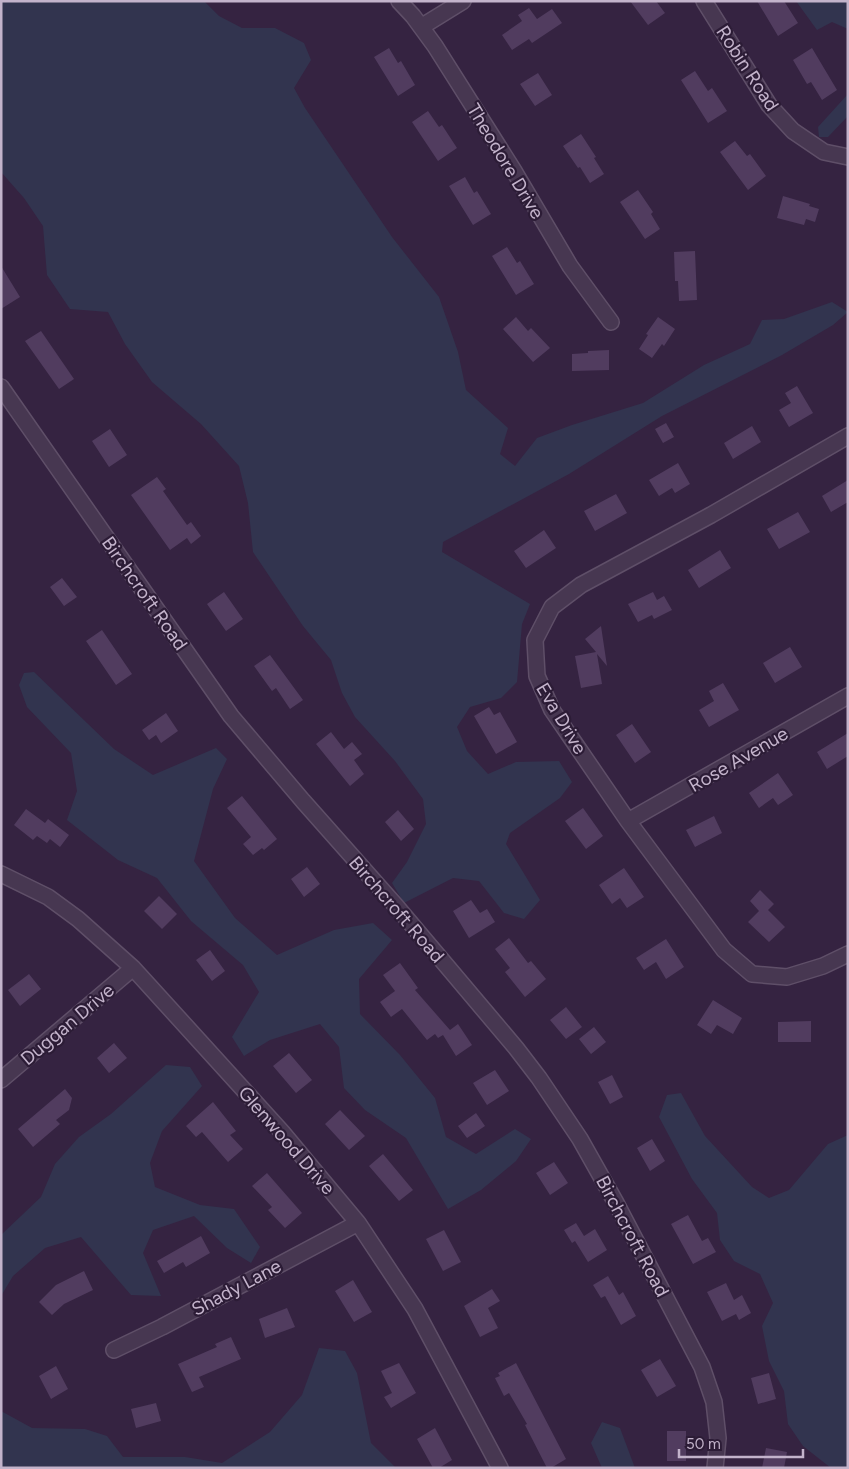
<svg xmlns="http://www.w3.org/2000/svg" width="849" height="1469" viewBox="0 0 849 1469" font-family="Figtree,sans-serif">
<style>
.green{fill:#32344f}
.building{fill:#513c5f}
.lines{fill:none;stroke-linecap:round;stroke-linejoin:round}
.minor-casing{stroke:#5f4f68;stroke-width:18}
.minor{stroke:#473751;stroke-width:15}
.labels{text-anchor:middle;stroke-width:4.5;stroke-linejoin:round;paint-order:stroke}
.street-label{font-size:19px;fill:#c3b3cb;stroke:#2c1c36}
</style>
<rect width="100%" height="100%" fill="#352341"/>
<!-- green -->
<path class="green" d="M1,1H204L219,16L242,28H275L304,43L311,60L294,88L305,108L392,237L439,297L458,352L466,390L508,428L500,454L515,466L537,438L572,425L643,403L704,365L750,344L762,320L784,319L832,302L848,312L833,325L782,355L662,416L569,474L443,542L442,552L530,604L522,624L517,682L501,698L470,707L457,727L467,751L488,774L516,762L559,761L572,782L560,798L510,833L506,844L540,900L524,919L504,913L479,881L453,878L404,903L392,883L407,862L426,824L423,799L395,761L355,717L342,693L331,660L303,626L253,552L248,503L239,466L201,424L152,382L125,344L108,312L70,309L47,275L43,226L24,198L1,172Z
M796,1H848V29L832,22L817,30Z
M848,94V116L828,137H819L818,127Z
M34,672L114,749L153,775L216,748L227,759L213,789L194,861L235,918L277,955L334,930L373,923L392,940L359,979L360,1014L400,1055L435,1098L446,1137L476,1154L515,1129L531,1139L516,1161L481,1190L448,1209L406,1138L365,1110L344,1088L339,1047L320,1024L270,1040L244,1056L232,1037L259,992L243,965L191,921L157,878L118,860L67,820L77,791L71,753L27,707L19,685L24,673Z
M166,1065L190,1067L202,1086L162,1131L150,1163L155,1187L200,1205L234,1209L260,1247L251,1263L227,1248L194,1216L153,1230L143,1253L161,1296L131,1295L81,1237L45,1248L13,1276L1,1296V1235L41,1197L55,1164L79,1137L111,1114Z
M681,1093L705,1136L752,1187L769,1198L789,1190L828,1144L848,1135V1468H831L803,1446L788,1424L784,1391L769,1361L762,1326L773,1303L760,1274L734,1261L720,1240L717,1213L692,1179L659,1117L667,1095Z
M319,1348L345,1351L357,1373L371,1443L396,1468H1V1411L32,1428L85,1429L107,1436L123,1457H185L222,1463L270,1432L302,1395Z
M602,1422L620,1428L635,1468H602L591,1443Z"/>
<!-- building -->
<path class="building" d="M630,1H656L665,13L648,25Z
M757,1H784L798,23L778,36Z
M529,8L537,19L552,9L562,23L532,43L529,39L512,50L502,35L522,21L518,15Z
M389,48L398,63L401,61L415,85L398,96L374,57Z
M812,48L837,90L822,100L811,82L807,84L793,60Z
M695,71L708,91L712,88L727,111L708,123L681,80Z
M538,73L552,95L535,106L520,84Z
M428,111L439,127L442,125L457,148L438,161L412,122Z
M581,134L596,157L594,158L604,174L590,183L580,167L578,168L563,146Z
M735,141L747,156L750,154L766,176L748,190L720,152Z
M465,177L474,193L477,191L491,214L473,225L449,186Z
M638,190L653,212L651,214L660,229L645,239L620,202Z
M783,196L810,204L809,206L819,209L815,222L806,219L804,225L777,218Z
M507,247L517,263L520,261L534,284L516,295L492,256Z
M695,251L697,300L679,301L678,281H675L674,252Z
M1,266L20,297L1,309Z
M516,317L528,331L531,328L550,348L533,362L503,329Z
M658,317L675,329L664,346L662,344L652,358L639,349L648,335L646,334Z
M41,331L74,379L59,389L25,341Z
M609,350V370L572,371V354L588,353V351Z
M797,386L813,413L789,427L779,410L791,403L785,393Z
M666,423L674,437L663,443L655,429Z
M752,426L761,442L733,459L724,443Z
M110,429L127,455L109,467L92,441Z
M678,463L690,484L675,493L672,488L659,496L649,480Z
M157,477L166,489L163,491L187,525L191,522L201,536L191,544L187,538L170,550L131,495Z
M848,480V502L831,512L822,496Z
M616,494L627,513L595,531L584,511Z
M798,512L810,532L779,549L767,529Z
M544,530L556,548L526,568L514,551Z
M720,550L731,568L699,588L688,570Z
M62,578L77,597L64,606L50,587Z
M224,592L243,619L226,631L207,604Z
M653,592L657,600L664,596L672,610L654,619L652,615L638,622L628,604Z
M601,626L607,666L597,654L602,684L581,688L575,656L596,652L585,639Z
M102,630L132,674L116,685L86,641Z
M790,647L802,667L775,683L763,663Z
M270,655L303,700L290,709L276,688L272,691L254,666Z
M723,683L739,710L709,727L699,710L714,701L709,691Z
M489,707L494,715L500,712L517,742L496,754L474,716Z
M166,713L178,731L161,743L156,735L149,740L142,730Z
M632,724L651,752L635,763L616,735Z
M331,732L344,749L352,742L362,754L354,760L364,774L350,786L316,744Z
M848,733V756L827,769L817,752Z
M778,773L793,795L778,805L773,798L759,808L749,793Z
M242,796L277,839L264,850L262,848L253,855L243,844L251,837L227,808Z
M583,808L603,836L586,849L565,821Z
M26,809L45,823L48,819L69,835L60,847L50,839L47,843L37,836L33,840L14,825Z
M398,810L414,829L401,841L385,822Z
M714,816L722,833L695,847L686,830Z
M307,867L320,884L304,897L291,879Z
M624,868L644,897L627,908L620,898L612,904L599,885Z
M760,890L774,904L768,910L785,927L769,942L748,922L759,911L750,901Z
M159,896L177,914L162,929L144,911Z
M471,900L480,913L487,909L495,922L469,938L453,911Z
M509,938L528,963L531,961L546,979L525,997L505,972L510,968L495,949Z
M666,939L684,967L666,979L656,962L644,970L636,958Z
M210,950L225,971L212,981L196,960Z
M400,963L418,988L415,990L450,1030L458,1024L472,1045L456,1056L443,1035L438,1038L435,1034L427,1040L402,1009L391,1017L380,1002L395,991L383,975Z
M29,974L41,989L20,1006L8,990Z
M713,1000L742,1018L733,1034L717,1025L711,1034L697,1025Z
M566,1007L582,1027L566,1039L550,1020Z
M811,1021V1042H778V1022Z
M594,1027L606,1042L591,1054L579,1039Z
M114,1043L127,1058L109,1073L97,1058Z
M289,1053L312,1080L296,1093L273,1066Z
M495,1070L509,1091L487,1105L473,1083Z
M612,1075L623,1097L610,1104L598,1082Z
M65,1089L72,1098L69,1110L56,1120L60,1124L33,1147L18,1129Z
M213,1102L236,1131L230,1135L243,1149L228,1162L202,1132L196,1137L186,1126Z
M340,1110L365,1136L349,1150L325,1124Z
M476,1113L485,1126L467,1138L458,1126Z
M652,1139L665,1161L650,1171L637,1148Z
M383,1154L413,1190L399,1201L369,1166Z
M554,1162L568,1183L550,1195L536,1173Z
M267,1173L302,1213L285,1228L268,1210L272,1207L252,1186Z
M688,1215L702,1241L708,1238L716,1252L693,1264L671,1224Z
M576,1223L584,1236L595,1229L607,1250L588,1262L575,1241L572,1243L564,1230Z
M444,1230L461,1262L443,1271L426,1239Z
M201,1236L210,1253L186,1267L183,1262L164,1273L157,1261Z
M84,1271L93,1290L64,1304L52,1315L39,1302L56,1285Z
M608,1276L619,1295L623,1292L636,1316L621,1325L605,1296L601,1298L593,1285Z
M353,1280L372,1312L354,1322L335,1291Z
M726,1283L734,1300L742,1295L751,1313L739,1320L736,1314L722,1321L707,1292Z
M492,1289L500,1301L488,1308L498,1328L480,1337L464,1306Z
M287,1308L295,1327L265,1338L259,1319Z
M231,1337L241,1359L199,1377L204,1387L192,1392L178,1364L217,1347L215,1344Z
M660,1359L676,1386L657,1397L641,1370Z
M399,1363L416,1393L391,1408L384,1397L392,1393L381,1371Z
M516,1363L566,1459L551,1468H547L525,1425L527,1424L509,1393L504,1396L495,1378L500,1376L498,1373Z
M56,1366L68,1389L51,1399L39,1376Z
M769,1373L776,1399L758,1404L751,1378Z
M156,1403L161,1421L136,1428L131,1409Z
M435,1428L452,1460L439,1468H433L417,1439Z
M667,1431H686V1461H667Z
M766,1448L787,1452L784,1468H762Z"/>
<g class="lines">
<defs>
<path id="minor" d="M399,1L413,16L435,46L514,171L570,266L611,322
M704,1L769,105L793,131L824,152L848,157
M421,27L463,1
M1,387L231,716L303,801L397,907L516,1048L539,1078L580,1139L616,1203L702,1367L714,1402L718,1438L715,1468
M848,436L711,515L581,585L552,607L535,640L537,676L552,710L628,821L724,950L752,974L787,977L823,966L848,954
M628,821L848,696
M1,874L48,897L78,919L133,968L282,1132L358,1223L415,1309L500,1468
M1,1080L133,968
M114,1350L162,1327L358,1223"/>
</defs>
<!-- minor casing -->
<use href="#minor" class="minor-casing"/>
<!-- minor -->
<use href="#minor" class="minor"/>
</g>
<g class="labels">
<!-- street labels -->
<g class="street-label">
<text transform="translate(748 68) rotate(57)" y="7">Robin Road</text>
<text transform="translate(506 161) rotate(59)" y="7">Theodore Drive</text>
<text transform="translate(145 593) rotate(55)" y="7">Birchcroft Road</text>
<text transform="translate(562 718) rotate(59)" y="7">Eva Drive</text>
<text transform="translate(738 759) rotate(-30)" y="7">Rose Avenue</text>
<text transform="translate(397 909) rotate(49)" y="7">Birchcroft Road</text>
<text transform="translate(67 1024) rotate(-40)" y="7">Duggan Drive</text>
<text transform="translate(287 1140) rotate(49)" y="7">Glenwood Drive</text>
<text transform="translate(633 1236) rotate(62)" y="7">Birchcroft Road</text>
<text transform="translate(236 1287) rotate(-28)" y="7">Shady Lane</text>
</g>
</g>
<!-- border -->
<rect width="849" height="1469" fill="none" stroke="#c3b3cb" stroke-width="5"/>
<!-- scale -->
<path d="M679 1449v8h124v-8" fill="none" stroke="#c3b3cb" stroke-width="2.5"/>
<text x="686" y="1449" font-size="15" fill="#c3b3cb" stroke="#2c1c36" stroke-width="4" paint-order="stroke">50 m</text>
</svg>
